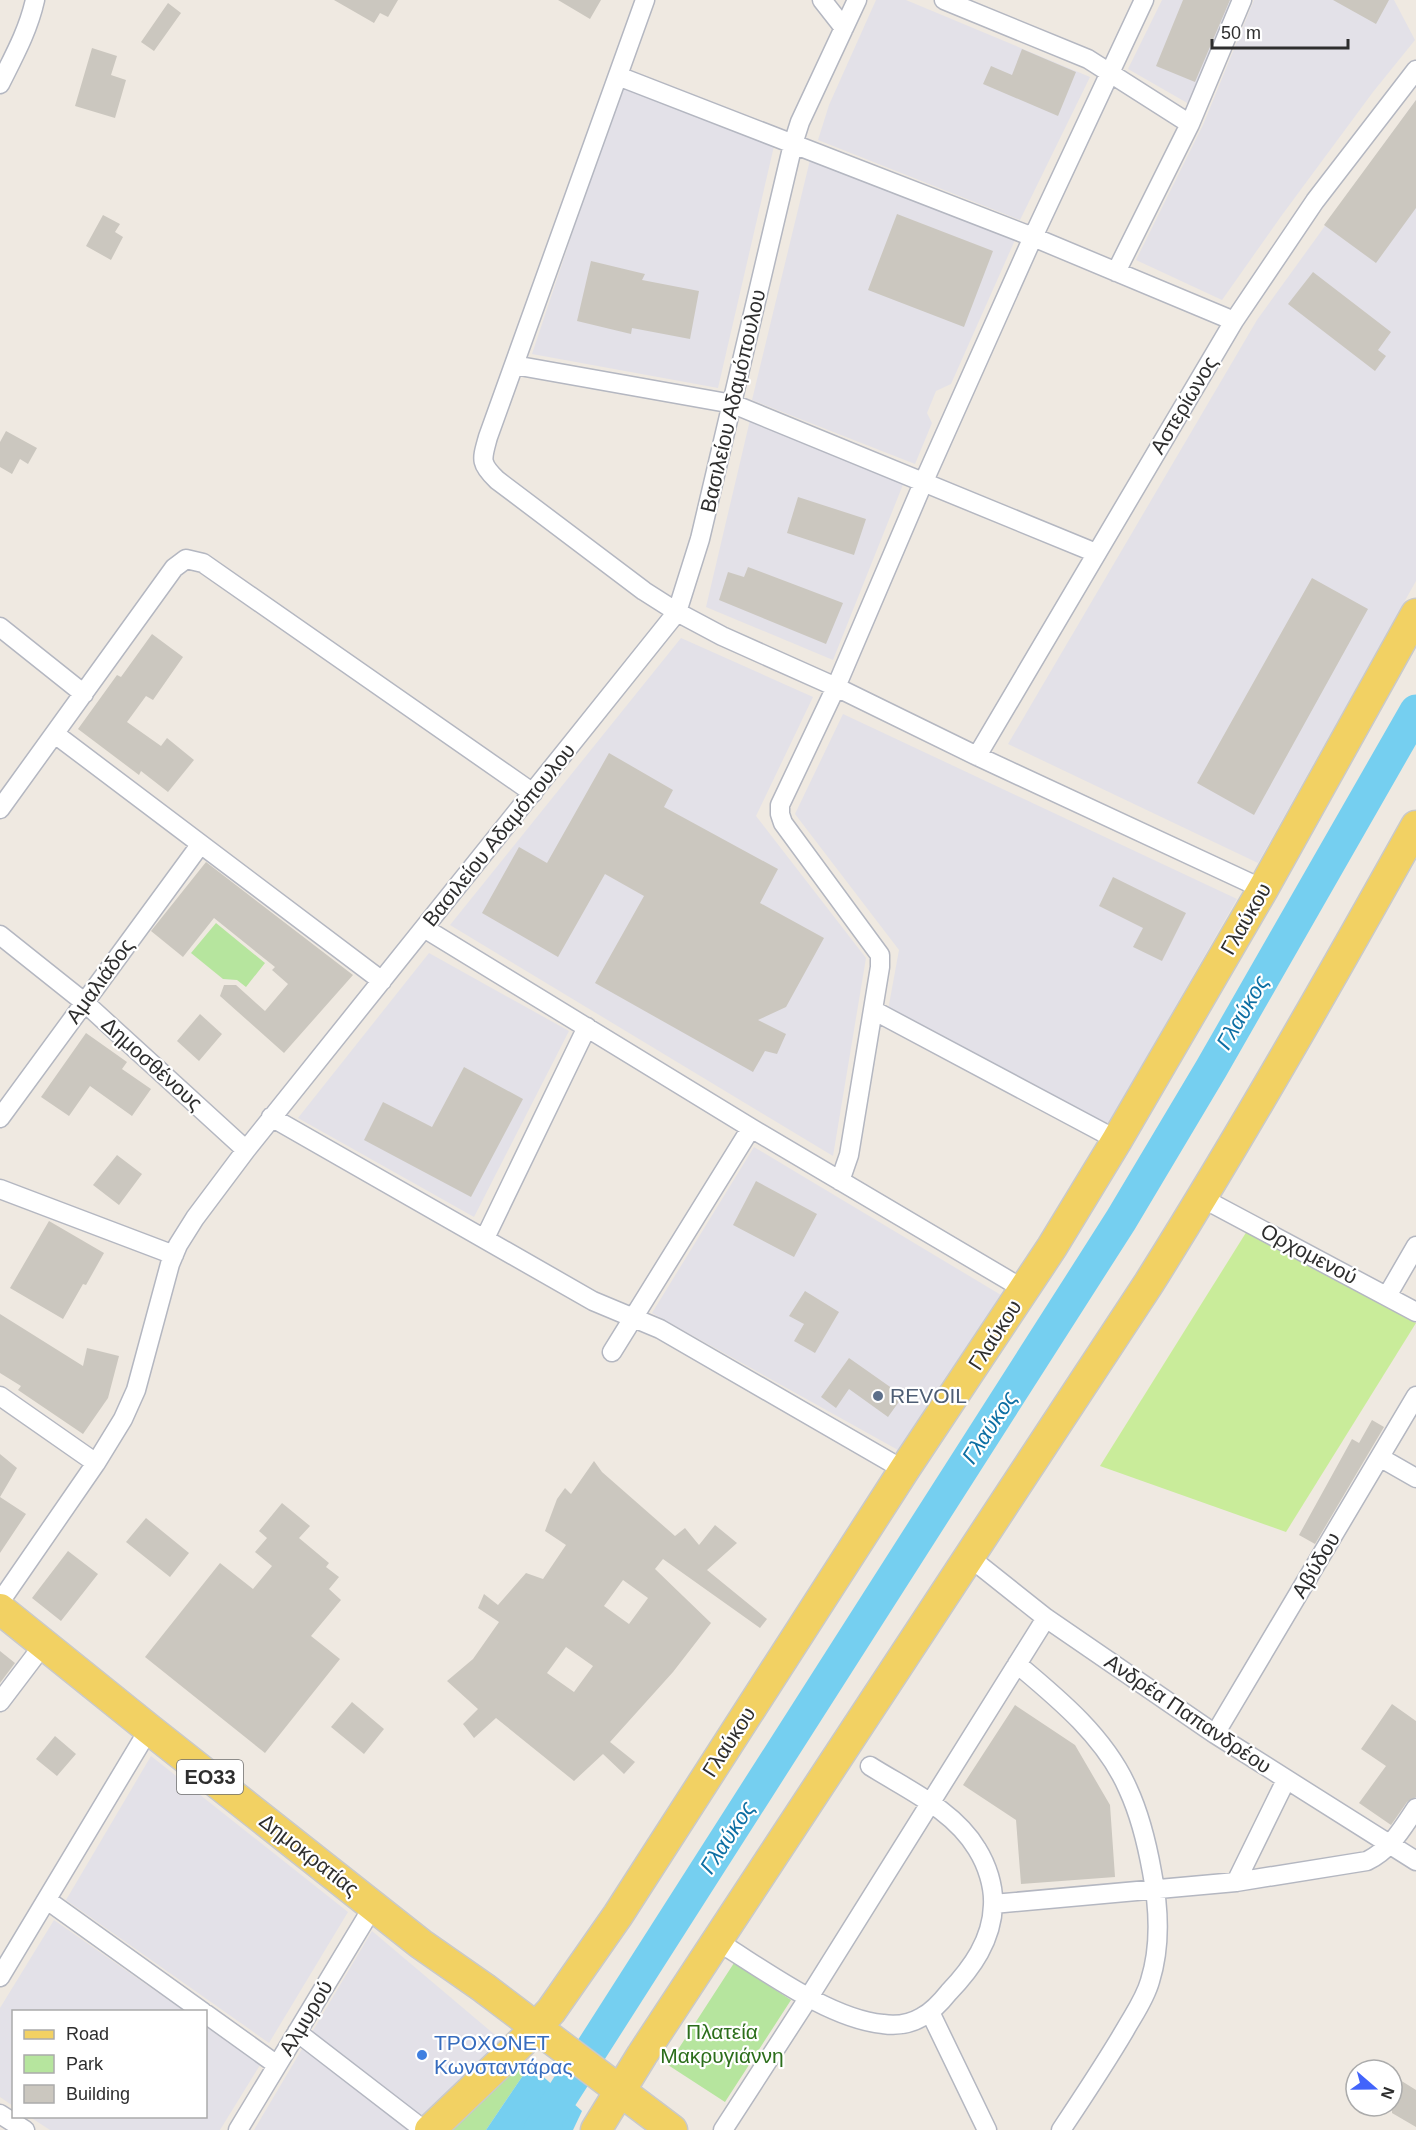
<svg xmlns="http://www.w3.org/2000/svg" width="1416" height="2130" viewBox="0 0 1416 2130" font-family="Arial,sans-serif">
<style>
.industrial{fill:#e3e1e8}
.green{fill:#b6e59e}
.pitch{fill:#c9ec9a}
.water{fill:#75cff0}
.lines{fill:none;stroke-linecap:round;stroke-linejoin:round}
.river{stroke:#75cff0;stroke-width:33}
.building{fill:#cbc7bf;fill-rule:evenodd}
.minor-casing{stroke:#b4b7c1;stroke-width:21}
.primary-casing{stroke:#c9c9c9;stroke-width:33}
.minor{stroke:#fff;stroke-width:18}
.primary{stroke:#f2d163;stroke-width:30}
.service-dot{fill:#5c6f8a;stroke:#fff;stroke-width:2}
.shop-dot{fill:#3f7fe0;stroke:#fff;stroke-width:2}
.labels{text-anchor:middle;stroke-width:4.5;stroke-linejoin:round;paint-order:stroke}
.shield{fill:#fff;stroke:#6d6d6d;stroke-width:1.5}
.shield-label{font-size:20px;font-weight:bold;fill:#2e2e2e}
.street-label{font-size:21px;fill:#2e2e2e;stroke:#fff}
.service-label{font-size:21px;fill:#4e5e75;stroke:#fff;text-anchor:start}
.park-label{font-size:21px;fill:#2c6e1b;stroke:#fff}
.shop-label{font-size:21px;fill:#366cbe;stroke:#fff;text-anchor:start}
.water-label{font-size:22px;font-style:italic;fill:#0d6fa3;stroke:#fff}
</style>
<rect width="100%" height="100%" fill="#efe9e1"/>
<!-- industrial -->
<path class="industrial" d="M876,0H906L1090,77L1020,220L818,140L829,105Z
M1162,0H1231L1189,104L1128,69Z
M1254,0H1394L1415,40L1373,92L1282,215L1222,300L1136,260L1203,125Z
M621,87L774,146L718,388L532,354Z
M1416,100V581L1258,863L1008,744L1257,320Z
M810,160L1015,240L951,384L936,391L927,413L932,423L915,464L752,400Z
M750,420L904,482L833,660L706,607Z
M681,638L813,697L756,816L866,958L833,1156L450,925Z
M843,714L1237,899L1107,1126L888,1010L899,950L795,814Z
M429,953L569,1031L474,1217L298,1118Z
M754,1147L1001,1295L898,1450L652,1313Z
M151,1756L348,1912L269,2043L66,1900Z
M54,1920L184,2011L14,2012L13,2106L0,2097V2008Z
M372,1931L501,2040L412,2130H254Z
M206,2027L260,2065L220,2130H50L30,2117L206,2116Z"/>
<!-- green -->
<path class="green" d="M216,923L265,963L246,987L237,980L223,979L191,953Z
M734,1963L791,2000L725,2102L668,2065Z
M522,2065H530L486,2130H447L513,2069Z"/>
<!-- pitch -->
<path class="pitch" d="M1247,1231L1416,1323L1286,1532L1100,1466Z"/>
<!-- water -->
<path class="water" d="M530,2065L582,2111L573,2130H486Z"/>
<g class="lines">
<!-- river -->
<path class="river" d="M540,2130L1121,1220L1211,1069L1416,711"/>
</g>
<!-- building -->
<path class="building" d="M334,0H398L388,17L380,13L374,23Z
M558,0H601L590,19Z
M1183,0H1230L1195,82L1156,66Z
M1333,0H1389L1376,24Z
M168,3L181,13L154,51L141,42Z
M92,48L117,56L111,75L126,80L115,118L75,106Z
M1022,49L1076,72L1058,116L983,84L991,66L1012,75Z
M1416,100V208L1376,263L1324,225Z
M897,214L993,251L964,327L868,290Z
M103,215L120,224L115,232L123,237L111,260L86,246Z
M591,261L645,274L642,280L699,291L690,339L632,328L631,334L577,321Z
M1313,272L1391,332L1378,350L1386,356L1375,371L1288,304Z
M6,431L37,448L28,464L20,459L12,474L0,467V442Z
M798,497L866,519L854,555L787,533Z
M748,567L843,603L826,644L719,600L728,572L744,577Z
M1312,578L1368,609L1254,815L1197,783Z
M152,634L183,657L153,700L146,696L127,722L161,746L167,738L194,760L168,792L141,771L139,775L78,729L117,675L121,677Z
M609,753L673,790L664,807L778,869L760,903L824,938L786,1007L758,1020L786,1034L777,1054L765,1051L753,1072L595,983L644,896L605,874L558,957L482,913L519,847L547,863Z
M206,862L353,975L284,1053L220,996L224,985H236L265,1011L288,984L272,970L275,967L214,918L183,957L151,931Z
M1113,877L1186,913L1162,961L1133,947L1143,928L1099,906Z
M200,1014L222,1034L199,1061L177,1041Z
M86,1033L127,1062L122,1069L151,1089L132,1116L90,1086L69,1116L41,1097Z
M464,1067L523,1099L471,1197L364,1140L383,1102L432,1127Z
M117,1155L142,1174L119,1205L93,1185Z
M756,1181L817,1214L794,1257L733,1225Z
M49,1221L104,1253L86,1285L83,1284L63,1319L10,1288Z
M805,1291L839,1312L815,1353L794,1341L804,1324L789,1316Z
M0,1314L83,1366L87,1348L119,1356L108,1398L83,1434L18,1390L21,1386L0,1373Z
M849,1358L903,1396L888,1417L849,1389L836,1408L821,1397Z
M1372,1420L1384,1427L1315,1544L1299,1535L1352,1439L1359,1443Z
M0,1454L17,1468L0,1497L26,1514L0,1553Z
M594,1461L602,1472L675,1536L685,1528L699,1545L715,1525L737,1543L707,1570L767,1619L760,1628L663,1559L655,1569L711,1623L673,1672L610,1742L635,1762L624,1774L603,1754L574,1781L496,1718L474,1738L463,1724L478,1709L447,1681L473,1659L499,1622L478,1608L484,1594L498,1605L526,1573L543,1579L566,1545L545,1531L557,1499L565,1488L571,1494ZM623,1580L648,1598L629,1624L604,1606ZM566,1647L593,1666L574,1692L547,1673Z
M282,1503L310,1526L299,1538L329,1563L326,1567L339,1577L329,1589L341,1600L311,1636L340,1659L265,1753L145,1657L220,1563L253,1589L272,1566L255,1552L267,1538L259,1531Z
M146,1518L189,1553L170,1577L126,1542Z
M68,1551L98,1574L61,1621L32,1598Z
M0,1651L15,1663L0,1683Z
M352,1702L384,1729L364,1754L331,1727Z
M1392,1704L1416,1721V1797L1407,1802L1391,1825L1359,1803L1386,1766L1361,1749Z
M1015,1705L1075,1745L1110,1805L1115,1877L1021,1884L1016,1820L963,1785Z
M55,1736L76,1754L57,1776L36,1759Z
M1392,2075L1416,2090V2127L1392,2113Z"/>
<g class="lines">
<defs>
<path id="minor" d="M645,0L488,437C482,459 479,463 497,480L644,591L677,612L722,636L836,687L977,756L1263,889
M822,0L844,28
M944,0L1088,59L1190,124L1116,272
M618,76L1033,237L1234,321
M0,84C14,56 28,31 35,0
M1190,124L1242,0
M514,365L733,404L1096,553
M0,627L84,694
M55,734L382,981
M977,756L1234,321L1315,201L1416,70
M0,809L174,568L186,559L203,563L533,793
M424,928L751,1128L1025,1290
M0,935L84,1002L246,1150
M873,1010L1117,1140
M271,1117L593,1301L660,1329L904,1470
M0,1118L200,845
M840,1181L849,1155L880,967V955L783,823L780,814V805L836,687L924,481L1033,237L1144,0
M0,1189L174,1255
M1202,1198L1416,1312
M485,1238L587,1027
M1387,1296L1416,1246
M612,1352L751,1128
M0,1396L96,1463
M1381,1458L1416,1478
M968,1556L1046,1618L1215,1734L1416,1861
M0,1602L96,1463L123,1419L136,1390L170,1264L178,1245L195,1218L246,1150L677,612L700,539L793,144L800,122L857,0
M1017,1664C1059,1699 1106,1738 1128,1789C1140,1815 1147,1844 1152,1872C1159,1908 1161,1946 1150,1981C1145,1999 1134,2014 1125,2030C1105,2064 1083,2097 1061,2130
M0,1702L44,1644
M1215,1734L1416,1396
M1236,1882L1286,1780
M47,1900L203,2012
M993,1904L1236,1882L1367,1861C1390,1850 1402,1829 1416,1808
M717,1941C763,1969 829,2019 883,2024C896,2026 910,2024 922,2017C933,2011 941,2002 949,1992C972,1968 992,1940 993,1905C994,1886 987,1865 977,1849C954,1810 908,1790 870,1766
M0,1977L149,1729
M930,2012L987,2130
M206,2014L277,2065
M297,2032L424,2130
M0,2114L25,2130
M238,2130L374,1905
M723,2130L809,1997L1046,1618"/>
<path id="primary" d="M0,1609L149,1729L421,1944L484,1988L672,2130
M430,2130L524,2040L551,2011L618,1915L904,1470L1052,1247L1117,1140L1263,889L1416,614
M596,2130L642,2055L1149,1283C1243,1133 1330,980 1416,826"/>
</defs>
<!-- minor casing -->
<use href="#minor" class="minor-casing"/>
<!-- primary casing -->
<use href="#primary" class="primary-casing"/>
<!-- minor -->
<use href="#minor" class="minor"/>
<!-- primary -->
<use href="#primary" class="primary"/>
</g>
<!-- markers -->
<circle class="service-dot" cx="878" cy="1396" r="6"/>
<circle class="shop-dot" cx="422" cy="2055" r="6"/>
<g class="labels">
<!-- shield labels -->
<rect class="shield" x="177" y="1760" width="66" height="34" rx="4.5"/>
<g class="shield-label">
<text x="210" y="1784">ΕΟ33</text>
</g>
<!-- street labels -->
<g class="street-label">
<text transform="translate(733 401) rotate(-77)" y="7">Βασιλείου Αδαμόπουλου</text>
<text transform="translate(1184 405) rotate(-59)" y="7">Αστερίωνος</text>
<text transform="translate(499 835) rotate(-51)" y="7">Βασιλείου Αδαμόπουλου</text>
<text transform="translate(1246 919) rotate(-60)" y="7">Γλαύκου</text>
<text transform="translate(100 981) rotate(-54)" y="7">Αμαλιάδος</text>
<text transform="translate(152 1064) rotate(42)" y="7">Δημοσθένους</text>
<text transform="translate(1309 1254) rotate(28)" y="7">Ορχομενού</text>
<text transform="translate(995 1335) rotate(-57)" y="7">Γλαύκου</text>
<text transform="translate(1316 1565) rotate(-59)" y="7">Αβύδου</text>
<text transform="translate(1188 1714) rotate(34)" y="7">Ανδρέα Παπανδρέου</text>
<text transform="translate(729 1742) rotate(-57)" y="7">Γλαύκου</text>
<text transform="translate(309 1855) rotate(38)" y="7">Δημοκρατίας</text>
<text transform="translate(306 2018) rotate(-59)" y="7">Αλμυρού</text>
</g>
<!-- service labels -->
<g class="service-label">
<text x="890" y="1403">REVOIL</text>
</g>
<!-- park labels -->
<g class="park-label">
<text x="722" y="2039">Πλατεία<tspan x="722" dy="24">Μακρυγιάννη</tspan></text>
</g>
<!-- shop labels -->
<g class="shop-label">
<text x="434" y="2050">ΤΡΟΧΟΝΕΤ<tspan x="434" dy="24">Κωνσταντάρας</tspan></text>
</g>
<!-- water labels -->
<g class="water-label">
<text transform="translate(1242 1012) rotate(-60)" y="8">Γλαύκος</text>
<text transform="translate(989 1427) rotate(-57)" y="8">Γλαύκος</text>
<text transform="translate(727 1837) rotate(-57)" y="8">Γλαύκος</text>
</g>
</g>
<!-- legend -->
<rect x="12" y="2010" width="195" height="108" fill="#ffffff" stroke="#ababab" stroke-width="1.5"/>
<rect x="24" y="2030" width="30" height="9" fill="#f2d163" stroke="#ababab" stroke-width="1.5"/>
<text x="66" y="2040" font-size="18" fill="#2e2e2e">Road</text>
<rect x="24" y="2055" width="30" height="18" fill="#b6e59e" stroke="#ababab" stroke-width="1.5"/>
<text x="66" y="2070" font-size="18" fill="#2e2e2e">Park</text>
<rect x="24" y="2085" width="30" height="18" fill="#cbc7bf" stroke="#ababab" stroke-width="1.5"/>
<text x="66" y="2100" font-size="18" fill="#2e2e2e">Building</text>
<!-- north arrow -->
<g transform="translate(1374 2088) rotate(110)"><circle r="28" fill="#ffffff" stroke="#ababab" stroke-width="1.5"/>
<path d="M0-4.5L10 22L0 15L-10 22Z" fill="#4264fb"/>
<text y="-9" font-size="16" font-weight="bold" text-anchor="middle" fill="#2e2e2e">N</text>
</g>
<!-- scale -->
<path d="M1212 39v9h136v-9" fill="none" stroke="#2e2e2e" stroke-width="3"/>
<text x="1221" y="39" font-size="18" fill="#2e2e2e" stroke="#ffffff" stroke-width="4.5" paint-order="stroke">50 m</text>
</svg>
